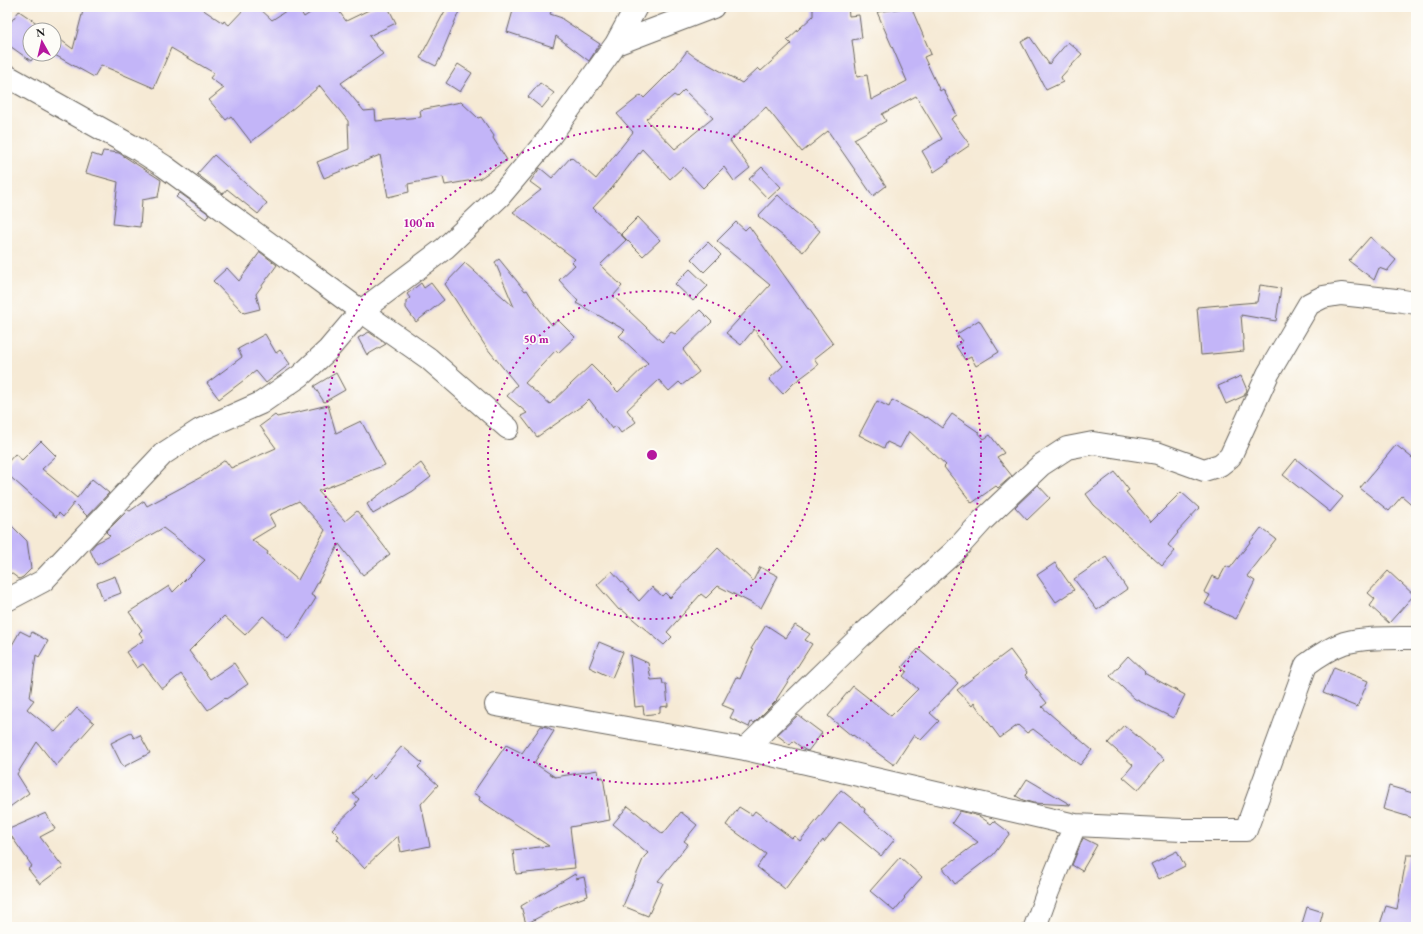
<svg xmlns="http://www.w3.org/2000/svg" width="1423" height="934" viewBox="0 0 1423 934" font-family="'EB Garamond',serif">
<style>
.building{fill:#c3b5f8;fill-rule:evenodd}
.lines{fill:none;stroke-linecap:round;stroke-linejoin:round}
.minor-casing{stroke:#68645d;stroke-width:24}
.minor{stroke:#fff;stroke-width:22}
.ring{fill:none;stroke:#b5179e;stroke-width:2;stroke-dasharray:2 4}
.centre{fill:#b5179e;stroke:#fdfcf7;stroke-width:2}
.ring-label{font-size:12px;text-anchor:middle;font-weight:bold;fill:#b5179e;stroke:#fdfcf7;stroke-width:3.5;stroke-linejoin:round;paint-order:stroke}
</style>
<rect width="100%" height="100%" fill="#fdfcf7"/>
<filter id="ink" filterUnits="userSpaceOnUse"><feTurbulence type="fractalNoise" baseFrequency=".025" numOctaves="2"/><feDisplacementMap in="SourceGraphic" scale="8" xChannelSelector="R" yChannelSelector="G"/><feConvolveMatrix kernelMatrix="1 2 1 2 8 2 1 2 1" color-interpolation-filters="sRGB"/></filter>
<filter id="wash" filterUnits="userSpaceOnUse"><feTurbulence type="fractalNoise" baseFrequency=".012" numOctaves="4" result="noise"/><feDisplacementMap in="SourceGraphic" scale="16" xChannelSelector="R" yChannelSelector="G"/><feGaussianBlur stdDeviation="0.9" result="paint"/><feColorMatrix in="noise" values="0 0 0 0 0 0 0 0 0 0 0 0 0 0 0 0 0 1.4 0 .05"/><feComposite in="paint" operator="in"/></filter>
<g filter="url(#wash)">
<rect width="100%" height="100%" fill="#f6ead5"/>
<g id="blocks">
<!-- building -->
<path class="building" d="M84,7H199L223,23L224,21L229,25L246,7H258L272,20L292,7H298L304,17L319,7H336L346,21L375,7H388L396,23L369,36L383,54L341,83L364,111L375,110L376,121L421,117L420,110L461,102L478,118L481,117L494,136L493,138L507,160L479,179L445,185L443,177L408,184L409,192L388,197L380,155L324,178L317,162L349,149L348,121L320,86L278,121L251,142L231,116L226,120L209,100L224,88L210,78L214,73L171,48L154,88L101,65L94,77L53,54H54V35L73,49Z
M447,7H455L460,9L443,50L444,51L436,66L420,58Z
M514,7H553L550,14L562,18V19L600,44L589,61L556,36L553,47L507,32Z
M813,7H848L849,16L859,15L862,38L852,40L857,77L867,75L871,100L907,81L877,12L911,7L931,54L924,57L940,91L943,89L957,115L951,119L970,145L948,160L949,162L934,172L922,151L942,139L916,96L882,114L886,121L854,139L886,186L873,196L828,131L802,152L766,107L730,141L750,168L734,181L724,167L703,188L683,167L670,179L642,149L612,188L593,208L626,240L600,265L622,286L613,296L662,342L671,332L675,334L700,310L712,322L683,350L699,372L682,385L679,382L669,391L659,380L627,410L636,422L621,433L616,426L612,429L589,399L583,405L537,437L521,416L527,413L507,396L517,385L486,347L445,284L465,263L514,307L495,262L499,259L525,291L527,290L539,309L552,325L558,320L575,337L558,353L556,350L525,383L550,404L591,365L618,392L648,363L619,336L625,330L576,303L578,301L559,280L575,265L572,262L575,259L513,212L541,190L530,182L540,168L552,178L571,157L596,179L633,132L617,114L641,95L644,98L674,68L687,51L695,57L742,83L758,68L761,71L791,44L787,40L813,16ZM684,90L713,118L675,149L646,119L674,95L677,97Z
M19,11L47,30H30V54H36L31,61L7,44V27Z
M1030,37L1049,64L1068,42L1082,54L1061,77L1063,82L1046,90L1021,42Z
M458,64L472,73L460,92L446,83Z
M540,83L554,93L542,108L528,97Z
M103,151L119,153L161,180L158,197L142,200L140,227L113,224L118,182L86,173L92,154L101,157Z
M214,155L267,203L258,214L227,189L223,194L197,174Z
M762,167L781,187L768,199L749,179Z
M180,193L209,214L206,219L176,197Z
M778,195L795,211L820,231L803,252L758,216Z
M638,217L660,240L643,256L621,234Z
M736,222L745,230L749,226L833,344L814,359L818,365L794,383L783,394L769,379L783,366L754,329L741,345L726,333L770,285L717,241Z
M1370,237L1396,260L1387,271L1379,268L1374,280L1349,261Z
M708,242L721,255L704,272L691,259Z
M260,252L277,265L256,294L260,309L244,313L213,281L227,268L239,281Z
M690,269L708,286L693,301L675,284Z
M421,283L424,288L431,283L444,300L416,322L406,308V301L410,298L407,294Z
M1260,285L1281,288L1276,321L1241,315L1244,351L1201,355L1197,307L1257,302Z
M979,320L999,352L976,366L971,357L965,360L956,346L963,341L957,334Z
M369,332L386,344L367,355L358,338Z
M265,334L276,353L280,350L290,364L266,383L256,371L219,399L207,383L242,357L238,349Z
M336,373L345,390L324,402L314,386Z
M1241,376L1247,390L1244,396L1226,404L1218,386Z
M892,400L926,418L927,417L942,428L952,414L977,431L984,439L990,435L1004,453L997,457L1012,476L998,488L996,486L972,503L944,467L946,465L909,431L900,448L887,442L884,448L859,435L877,401L889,407Z
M328,405L336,433L361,421L385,465L318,491L345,521L357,511L390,554L363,575L339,544L311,595L316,598L296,630L288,639L263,616L245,635L224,616L189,651L210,679L234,663L248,684L226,699L225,698L208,710L181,674L162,689L143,664L137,668L126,652L144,640L139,633L142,630L129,612L169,586L173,592L205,560L163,528L97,565L90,550L96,543L110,536L106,532L128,510L130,511L144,501L147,506L203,476L225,460L231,468L276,448L260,426L275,415L277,417ZM299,501L325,530L298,580L267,554L268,552L252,540L275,526L269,515Z
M41,441L56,456L42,469L77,498L92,479L109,493L87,516L74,503L63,517L59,513L56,517L7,474V463L15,454L22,460Z
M1396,445L1416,461V508L1402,496L1389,511L1360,488Z
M1296,459L1343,497L1330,512L1283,475Z
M421,463L431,477L413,491L373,514L367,504Z
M1115,472L1129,490L1126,492L1151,522L1181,492L1199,508L1177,532L1178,533L1168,545L1175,551L1162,566L1094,505L1086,494Z
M1038,485L1050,498L1027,520L1015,507Z
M7,521L27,541L31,569L23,577L19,579L7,570Z
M1261,528L1276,539L1247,576L1255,581L1236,619L1205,604L1210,595L1204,592L1212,576L1219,579L1226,566L1230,568Z
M718,548L753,581L760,567L778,576L761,608L718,586L706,598L701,594L667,632L672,637L664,645L621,609L619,610L597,585L612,571L639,601L652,587L662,596L665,593L670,598Z
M1106,557L1127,589L1097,610L1074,579Z
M1055,563L1074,590L1056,602L1037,575Z
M1388,571L1414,595L1389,623L1370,606L1375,599L1368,593Z
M115,576L121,593L103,600L97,583Z
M766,625L786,638L795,625L810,634L805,640L812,644L776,700H777L754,723L751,722L749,727L730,718L734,710L722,705L736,677L740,679L753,650L751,649Z
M20,631L30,636L32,632L48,641L39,657L36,655L30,698L34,700L27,709L55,732L77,708L94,723L56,766L37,742L17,774L29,793L7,809V654Z
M599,642L623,652L612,678L589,667Z
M918,649L958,683L930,713L939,721L921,740L914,735L894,765L853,735L852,736L828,716L853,686L891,716L918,689L903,676L907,671L902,667Z
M1010,650L1027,673L1025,675L1047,703L1042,707L1092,750L1080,765L1033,729L1027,733L1018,725L1000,738L974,703L972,706L957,690Z
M630,655L648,663L651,680L662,679L663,684H666L668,706L660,707V713L644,715L643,706L635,707Z
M1128,656L1145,672L1144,673L1185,695L1173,718L1135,699L1110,676Z
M1334,667L1368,681L1357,707L1323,693Z
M798,715L822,733L808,751L805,750L793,741L790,745L777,735Z
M1124,725L1164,759L1138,790L1123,777L1133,765L1108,743Z
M541,726L547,727L554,731L534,763L555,777L598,770L599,778L603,777L610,820L570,827L575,868L516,874L513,850L549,846L479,800L480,797L473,793L506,745L522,753Z
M131,733L134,738L140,735L150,753L123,767L111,743Z
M402,746L422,763L418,767L438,785L421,804L430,846L401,852L398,836L364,868L337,839L339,836L332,829L357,805L355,804L359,799L353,794L370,775L374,779Z
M1027,779L1071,805L1033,803L1023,800L1016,796Z
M1389,786L1416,794V809L1413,818L1383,809Z
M841,790L865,809L864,812L895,839L881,856L840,822L824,842L823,840L785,889L757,867L766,854L726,825L739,807L752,815L755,811L792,838L794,836L800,841Z
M628,806L663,834L681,812L697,825L684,841L688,844L658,881L663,883L648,916L623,906L644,857L648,853L613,824Z
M960,811L979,816L991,824L994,821L1010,833L993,855L955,884L943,868L978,842L952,823Z
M46,813L55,829L40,837L63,867L40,884L28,869L32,866L7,830Z
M1083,838L1097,845L1082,871L1072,865Z
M1177,851L1185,866L1159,879L1151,864Z
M1407,855H1416V907L1414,915H1416V927H1379L1386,906L1397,909Z
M900,857L922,877L904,897L905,898L894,911L870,891Z
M575,874L576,879L584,877L588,896L560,906L526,924L521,906Z
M1307,907L1323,912L1319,927H1301Z"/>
</g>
</g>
<g filter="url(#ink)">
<use href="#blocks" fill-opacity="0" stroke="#68645d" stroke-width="1"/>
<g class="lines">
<defs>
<path id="minor" d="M616,44L713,7
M7,76L139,150L164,166L361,311L428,358L508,428
M7,600L43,581L163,454L200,430L261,403L300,376L328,350L361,311L445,248L500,196L548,139L616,44L636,7
M496,705L745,749L1075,825L1182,830H1246L1306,665C1318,656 1330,648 1344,643C1365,637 1394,638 1416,638
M745,749L860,637L954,552L983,520L1041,465L1067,448L1093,443L1157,453L1204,470L1220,465L1230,457L1268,374L1309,304L1323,297L1341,294L1396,300L1416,303
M1035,927L1047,894L1075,825"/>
</defs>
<!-- minor casing -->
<use href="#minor" class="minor-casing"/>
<!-- minor -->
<use href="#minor" class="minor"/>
</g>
</g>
<!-- distance rings -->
<g class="ring">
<circle cx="652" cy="455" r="164"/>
<circle cx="652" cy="455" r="329"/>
</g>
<circle cx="652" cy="455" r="6" class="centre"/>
<g class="ring-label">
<text x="419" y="227">100 m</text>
<text x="536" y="343">50 m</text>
</g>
<!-- margin -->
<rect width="1423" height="934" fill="none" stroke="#fdfcf7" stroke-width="24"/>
<!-- north arrow -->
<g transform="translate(42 42) rotate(352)"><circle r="19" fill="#fdfcf7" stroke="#a3a29f"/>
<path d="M0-3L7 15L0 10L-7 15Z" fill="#b5179e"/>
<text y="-6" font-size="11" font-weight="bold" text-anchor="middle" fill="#1c1c1c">N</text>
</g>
</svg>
